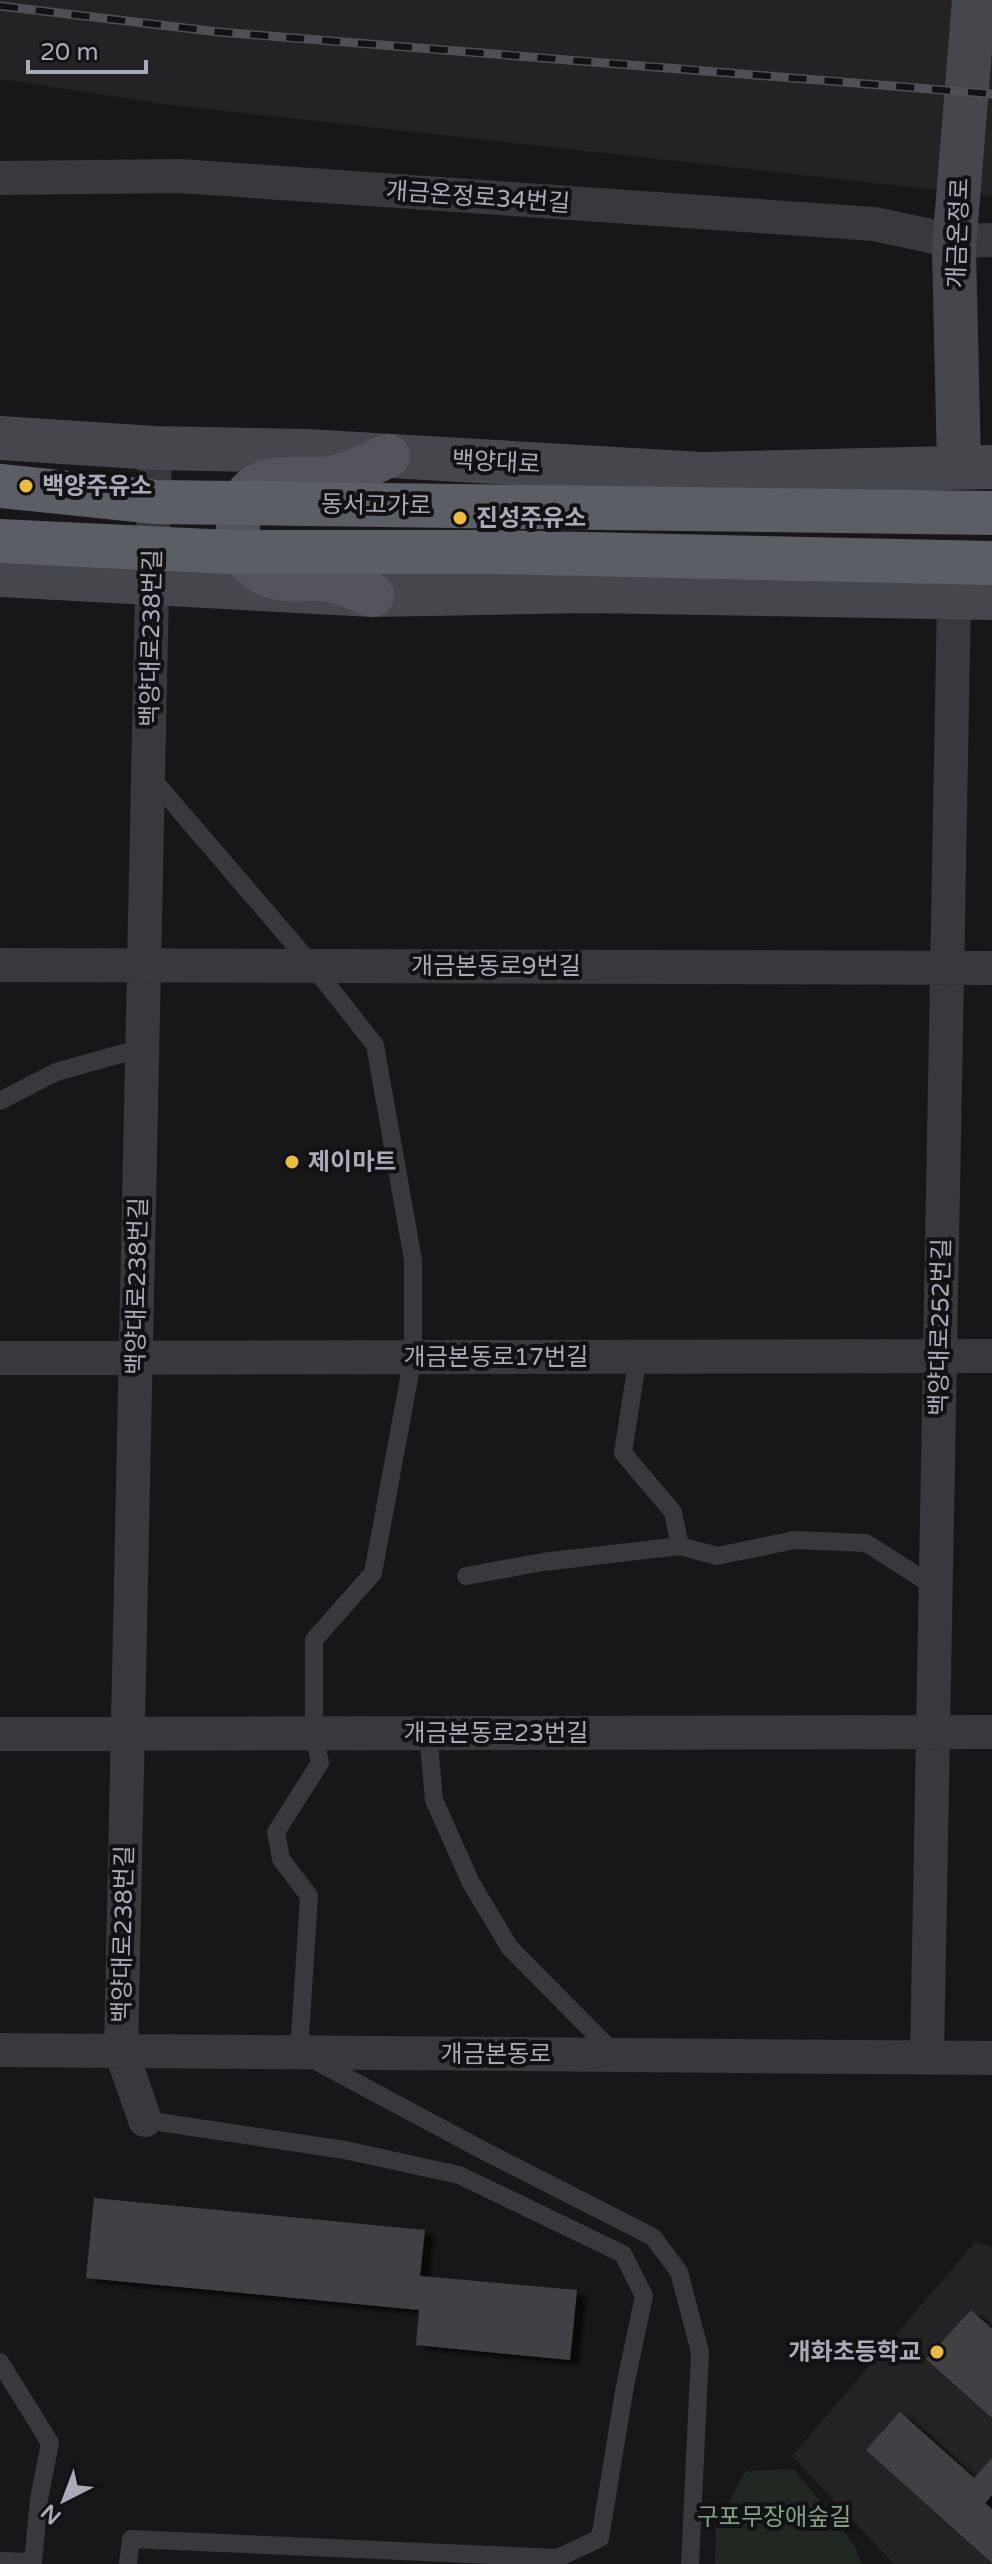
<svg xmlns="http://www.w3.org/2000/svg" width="992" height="2564" viewBox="0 0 992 2564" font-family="'Varela Round','Noto Sans KR',sans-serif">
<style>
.built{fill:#232325}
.green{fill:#212822}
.building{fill:#414145;filter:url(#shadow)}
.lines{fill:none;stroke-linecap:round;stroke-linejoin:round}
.service{stroke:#38383d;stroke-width:18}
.minor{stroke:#38383d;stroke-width:34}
.secondary{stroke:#46474d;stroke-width:44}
.primary{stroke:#54555c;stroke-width:44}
.trunk{stroke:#5c5e65;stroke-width:44}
.rail-casing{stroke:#4f5056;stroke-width:9}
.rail{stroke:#121113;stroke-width:6;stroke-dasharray:18;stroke-linecap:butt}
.poi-dot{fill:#ecbd3b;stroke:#121113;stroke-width:3}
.labels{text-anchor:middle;stroke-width:8;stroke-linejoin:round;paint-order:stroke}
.street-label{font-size:24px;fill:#a9acb8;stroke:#121113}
.poi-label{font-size:24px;font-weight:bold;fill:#a9acb8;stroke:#121113;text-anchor:start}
.park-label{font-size:24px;fill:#81a285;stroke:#121113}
</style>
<defs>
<filter id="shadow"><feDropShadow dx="9" dy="5" stdDeviation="2" flood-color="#0009"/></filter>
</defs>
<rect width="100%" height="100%" fill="#171618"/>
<!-- built -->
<path class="built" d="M0,0H992V196L170,105L0,79Z
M976,2241L992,2247V2564H894L792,2456Z"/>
<!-- green -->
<path class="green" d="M794,2469L854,2544L862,2564H715L716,2526L746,2471Z"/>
<!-- building -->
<path class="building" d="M94,2198L425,2230L420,2276L577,2290L570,2360L416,2345L419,2310L86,2278Z
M971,2310L992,2329V2418L926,2359Z
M900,2412L974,2478L992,2458V2495L985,2503L992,2509V2563L866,2450Z"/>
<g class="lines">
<!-- service -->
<path class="service" d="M150,776L312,965L375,1045L413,1260V1357L373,1573L314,1640V1733L320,1763L276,1832L281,1859L309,1896L299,2052L486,2152L653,2237L679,2272L700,2352L690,2564
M0,1101L56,1072L142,1048
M638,1356L623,1453L673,1512L680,1546
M466,1576L543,1562L680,1546L717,1556L795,1540L866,1543L935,1587
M428,1733L434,1800L471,1883L510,1948L616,2055
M0,2362L50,2443L39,2499L33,2562L0,2561
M128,2564L131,2539L558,2558L600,2538L625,2386L644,2296L623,2254L459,2175L345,2150L145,2120"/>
<!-- minor -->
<path class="minor" d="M0,178L180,176L874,224L954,241L992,240
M0,965L992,968
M0,1358L992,1356
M0,1734L992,1732
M0,2050L992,2058
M927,2057L954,597
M145,2120L121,2051L155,448"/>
<!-- secondary -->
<path class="secondary" d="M0,438L155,448L306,451L702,474L992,467
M959,466L954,248L974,0
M0,575L372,595L588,591L992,598"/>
<!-- primary -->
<path class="primary" d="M372,595C359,590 345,583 331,580C309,576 285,585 264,573C249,565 237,545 238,528C241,461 295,485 336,477C353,473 372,463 388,456"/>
<!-- trunk -->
<path class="trunk" d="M0,486L156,502L992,513
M0,541L230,552H494L992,563"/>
<defs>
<path id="rail" d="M0,6L219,32L992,94"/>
</defs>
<!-- rail casing -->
<use href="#rail" class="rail-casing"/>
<!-- rail -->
<use href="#rail" class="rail"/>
</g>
<!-- markers -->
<g class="poi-dot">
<circle cx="26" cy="486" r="8"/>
<circle cx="460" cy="518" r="8"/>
<circle cx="292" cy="1162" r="8"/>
<circle cx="937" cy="2352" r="8"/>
</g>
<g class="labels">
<!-- street labels -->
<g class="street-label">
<text transform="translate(478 197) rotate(4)" y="8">개금온정로34번길</text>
<text transform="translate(958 233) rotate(-88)" y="8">개금온정로</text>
<text transform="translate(496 462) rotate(3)" y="8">백양대로</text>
<text transform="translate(376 505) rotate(1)" y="8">동서고가로</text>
<text transform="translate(151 638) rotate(-89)" y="8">백양대로238번길</text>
<text x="496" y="974">개금본동로9번길</text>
<text transform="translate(137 1286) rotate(-89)" y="8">백양대로238번길</text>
<text transform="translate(940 1327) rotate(-89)" y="8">백양대로252번길</text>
<text x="496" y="1365">개금본동로17번길</text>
<text x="496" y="1741">개금본동로23번길</text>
<text transform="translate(123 1934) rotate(-89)" y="8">백양대로238번길</text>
<text x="496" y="2062">개금본동로</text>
</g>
<!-- poi labels -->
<g class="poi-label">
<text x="42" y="494">백양주유소</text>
<text x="476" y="526">진성주유소</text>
<text x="308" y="1170">제이마트</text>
<text x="921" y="2360" text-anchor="end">개화초등학교</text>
</g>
<!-- park labels -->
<g class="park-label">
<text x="774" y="2525">구포무장애숲길</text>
</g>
</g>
<!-- north arrow -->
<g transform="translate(64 2500) rotate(222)" stroke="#121113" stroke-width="6" paint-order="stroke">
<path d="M0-6L14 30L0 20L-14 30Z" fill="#a9acb8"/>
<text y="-12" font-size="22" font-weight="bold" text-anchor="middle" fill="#a9acb8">N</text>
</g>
<!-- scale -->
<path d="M28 60v12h118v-12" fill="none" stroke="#a9acb8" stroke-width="4"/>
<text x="40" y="60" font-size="24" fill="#a9acb8" stroke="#121113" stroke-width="6" paint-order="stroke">20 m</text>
</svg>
